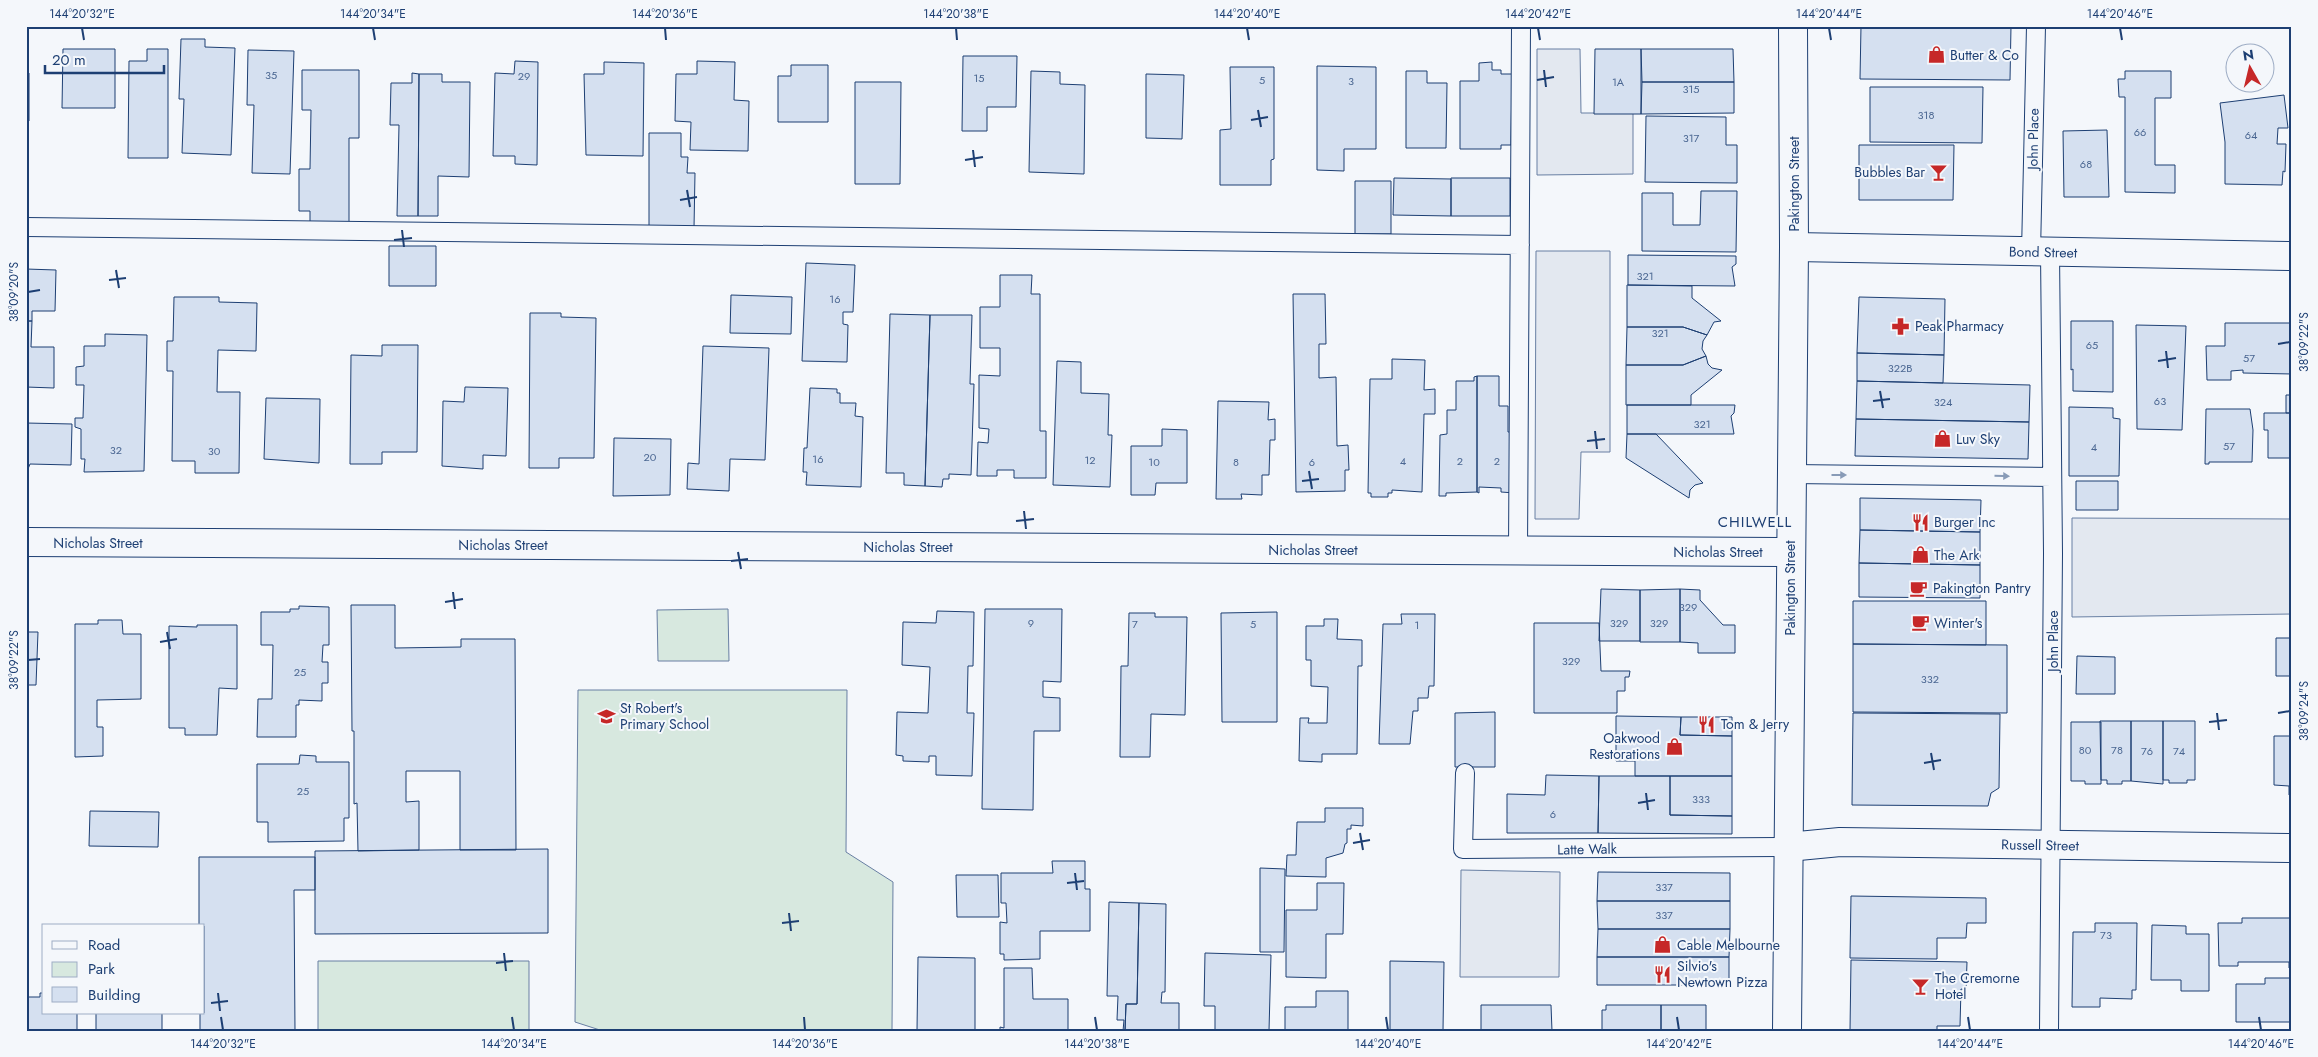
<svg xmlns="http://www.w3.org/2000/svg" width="2318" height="1057" viewBox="0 0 2318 1057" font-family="Jost,sans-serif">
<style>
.green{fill:#d7e8df;stroke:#687fa3}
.parking{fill:#e3e8f0;stroke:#687fa3}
.building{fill:#d5e0f0;stroke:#1d3f73}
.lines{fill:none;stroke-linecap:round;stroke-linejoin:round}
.lane-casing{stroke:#1d3f73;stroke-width:20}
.street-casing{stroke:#1d3f73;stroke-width:30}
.secondary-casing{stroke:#1d3f73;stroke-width:30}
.lane{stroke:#f4f7fb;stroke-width:18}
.street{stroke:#f4f7fb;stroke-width:28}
.secondary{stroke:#f4f7fb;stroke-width:28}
.oneway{fill:#889bb7}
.ticks{fill:none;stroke:#1d3f73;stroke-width:2}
.labels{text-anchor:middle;stroke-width:4;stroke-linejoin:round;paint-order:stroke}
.number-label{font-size:11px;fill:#4b6792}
.poi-label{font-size:14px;fill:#1d3f73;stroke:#f4f7fb;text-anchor:start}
.street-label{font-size:14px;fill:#1d3f73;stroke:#f4f7fb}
.neighbourhood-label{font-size:15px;letter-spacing:1px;fill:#1d3f73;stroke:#f4f7fb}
.neatline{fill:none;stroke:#1d3f73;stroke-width:2}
.ticks-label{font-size:12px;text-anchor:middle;fill:#1d3f73}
</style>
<rect width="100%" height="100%" fill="#f4f7fb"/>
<!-- green -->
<path class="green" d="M728,609L729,661H658L657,610Z
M578,690H847L846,852L893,882L892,1031H603L575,1022Z
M318,961H529V1031H318Z"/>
<!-- parking -->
<path class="parking" d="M1537,49H1580L1581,113H1633V174L1537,175Z
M1536,251H1610V452H1581L1579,519H1535Z
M2072,518L2292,519V614L2072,617Z
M1461,870L1560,872L1559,977H1460Z"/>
<!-- building -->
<path class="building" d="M1861,26H2011L2010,80L1860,79Z
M181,39H205V47L235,48L231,155L182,153L184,99H179Z
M63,49H115V108H62Z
M147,49H168V158H128L129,61H147Z
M1595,49H1641V114H1594Z
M1641,49H1733L1734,82H1642Z
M248,50L294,51L290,174L252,173L254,105H247Z
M963,56H1017L1016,107H987V131H962Z
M515,61L538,62L537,165L515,164V156H493L495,73L514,74Z
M697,61L735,62L734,100L749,101L748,151L690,150L691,122L675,121L676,74H697Z
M604,62L644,63L643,156L586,155L584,74H604Z
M1492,62V70H1501V74H1512L1511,145H1501V149H1460V81H1479V63Z
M791,65H828V122H778V76H791Z
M1317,66L1376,67V149H1344V171L1317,170Z
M1230,67H1274V159L1271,160V185H1220V130L1231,129Z
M302,70H359V138H349V225L310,224V211H299V169H310L311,110H302Z
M1031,71L1060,72V84L1085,85L1084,174L1029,172Z
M1406,71H1427V83H1447L1446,148H1406Z
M2125,71H2171V98H2155V165H2175V193L2125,192V97H2119L2118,79H2125Z
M26,73H29V121H26Z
M412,73L419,74L418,216H397L399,125H390L391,83H412Z
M419,74H442V82H470L469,177L438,176V216H418Z
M1146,74L1184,75L1182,139L1146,138Z
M855,82H901L900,184H855Z
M1642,82H1734V113L1641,114Z
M1870,87H1983L1982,143L1870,142Z
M2284,95L2288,128H2278L2277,144H2286L2285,172L2283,171L2282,185L2225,184V142L2220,103Z
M1646,116L1726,117V145H1737V183L1645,182Z
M2107,130L2109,197H2064L2063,131Z
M649,133H681V157H688L687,173H695L694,228H649Z
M1859,145H1954L1953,200H1859Z
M1394,178L1451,179V216L1393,215Z
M1510,178V216H1451V178Z
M1355,181H1391V234H1355Z
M1701,191H1737L1736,252L1642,251V193H1673V225H1700Z
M389,246H436V286H389Z
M1628,255L1736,256V264L1732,267L1735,286L1628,285Z
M806,263L855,265L853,312H843V324L848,325L847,362L802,361Z
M26,269L56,270L55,311H32V321H26Z
M1000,275H1032L1031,294H1040V431H1046V478H1014V470H997V476H977L978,442L988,443L989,429L979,428V375L1000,376V348H980V307H1000Z
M1627,285L1692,286V298L1721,321L1714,322L1707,335L1683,327H1627Z
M1293,294H1325L1326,344H1319V378L1336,377L1337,446L1348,445L1349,470H1345V491L1296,492Z
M731,295L792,297L791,334L730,333Z
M174,297H219V302L257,303L256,351L218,350L217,392H240L239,473H195V461H172L173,371H167V341H173Z
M1859,297L1945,299L1944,355L1857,353Z
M530,313H561V317L596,318L594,458H559V468H529Z
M890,314L930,315L925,486L904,485V473H886Z
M930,315H972L970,384H974L971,475L949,474V479H943L942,487L925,486Z
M26,321H32L31,347H54V388L26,387Z
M2071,321H2113V392L2073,391V369L2071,370Z
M2225,323H2292V374L2243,373V370L2231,371V380H2207L2206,346H2225Z
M2136,325L2186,326L2182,430L2137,429Z
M1627,327H1683L1707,335L1703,341L1702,349L1706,356L1683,365H1626Z
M105,334L147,335L144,471L84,472L85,459H81V429L75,427V418H83L84,385H76V367L84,366V346H105Z
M382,345H418L417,452H382V464H350L351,355L382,356Z
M703,346L769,348L765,460L730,459L729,491L687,489L688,463L699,464Z
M1857,353L1944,355L1943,383L1857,381Z
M1706,356L1708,364L1712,368L1722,370L1691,395V405H1626V365H1683Z
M1392,359L1425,360L1424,390L1435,389V414H1424L1422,492L1392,490V493H1388V497H1371V493H1368L1370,379H1392Z
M1057,361L1081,362V393L1109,394L1108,435H1112L1110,487L1053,485Z
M1477,376H1499V406H1508V432H1515V493L1501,492V488L1479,487V493L1477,492Z
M1477,376V492L1446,493V496H1439L1440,435L1447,434V410H1456V381H1474V377Z
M1857,381L2030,385L2029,422L1856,419Z
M465,387L508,388L506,456L483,455V469L442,466L443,401L464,402Z
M810,388L837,389V393H840V403H856L855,416L863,417L861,487L806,485L807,472H803L804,448H807Z
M2286,395H2292V413H2286Z
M266,398L320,399L319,463L264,459Z
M1218,401L1269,402L1268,420L1275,419V440H1270L1269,475H1262V495L1241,494L1242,499H1216Z
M1627,405H1735L1734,413L1731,416L1734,434H1627Z
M2069,407L2113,408V418L2120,419L2119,476H2069Z
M2206,409H2250L2253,430L2252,462H2209V464H2205Z
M2264,413H2292V458H2268V430H2264Z
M1856,419L2029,422L2028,459L1855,456Z
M26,423L72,424L71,465L30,464L26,474Z
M1162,429L1187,430V483H1156L1155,495H1131V446H1162Z
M1627,434H1656L1703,483L1695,485L1690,490L1689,498L1626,458Z
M614,438L671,439L670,495L613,496Z
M2076,481H2118V510H2076Z
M1860,498L1981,500L1980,532L1860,530Z
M1860,530L1980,532V565L1859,563Z
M1859,563L1980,565V598L1859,597Z
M1601,589L1640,590V641H1599Z
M1680,589L1700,590V600L1723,625H1735V653H1698V643L1680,642Z
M1680,589V642H1640V590Z
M1853,601H1986V645L1853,644Z
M351,605H395V648L461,647V639H515L516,850H460V771H406V802L419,801V850L358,851L357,803L354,804V731H352Z
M299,606L329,607V645H323L322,662H328V683H322V701L299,700V705H296V737H257L258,699H272L273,645H261V612H290V609H299Z
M985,609H1062L1061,682L1043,681V697L1060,698V731H1034L1033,810L982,809Z
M937,611L974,612L973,666H968L967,713H974L972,776L936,775V756H929V762L903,761V756L896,755L897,712L928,713L930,667L902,665L903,622L936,623Z
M1277,612V722H1222L1221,613Z
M1129,613H1155V617H1187L1185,715L1151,714L1150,757H1120L1121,666H1128Z
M1401,614H1435L1434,686H1429L1428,698H1418V711H1413L1410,744H1379L1383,624H1402Z
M1324,619H1338L1337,639L1362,640V666H1358L1357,754H1322V762L1299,761L1300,718H1309L1308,723H1327L1328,687L1311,686V660H1306V626H1324Z
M98,620H122L123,634H141V699L97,700V727H103V756L75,757V624H98Z
M1534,623H1599L1601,671H1630L1629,677H1625V691H1617V713H1534Z
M197,625H237V689L219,688L217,735H185V728H169V626L197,627Z
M26,632H38L36,685H26Z
M2276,638H2292V697L2291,676H2276Z
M1853,644L2007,645V713L1853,712Z
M2077,656L2115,657V694H2076Z
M1495,712V767H1455V713Z
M1853,713L2000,714L1999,788L1991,793L1988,806L1852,805Z
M1616,716L1681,717L1680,735L1732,736V776H1635V761H1616Z
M1681,717H1732V736L1680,735Z
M2100,721H2131V781H2122V784H2107V780H2101Z
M2131,721H2163V784L2131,781Z
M2163,721H2195V780H2187V783H2169V780H2163Z
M2071,722H2101V784H2085V781H2071Z
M2274,736H2292V795H2289V786L2274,785Z
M300,755L316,756V762H349V818H344V841L268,842V822H257V764H299Z
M1546,775L1599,776L1598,833H1507V794L1545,795Z
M1599,776H1670V815L1732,816V834L1598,833Z
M1670,776H1732V816L1670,815Z
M1325,808H1363V826L1351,825V829H1347V843L1345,844L1343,853L1326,858V877L1286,876L1287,855H1296L1297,822H1325Z
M90,811L159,812L158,847L89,846Z
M548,849V933L315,934V851Z
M199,857H315V890H294L295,1031H200V1013H204V926H199Z
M1052,861H1085V889H1090V931H1040V959L1004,960V954H1000V922L1007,923L1006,903H1001V873H1053Z
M1260,868L1285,869L1284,952H1260Z
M1598,872L1730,873V901H1597Z
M956,875H998L999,917H957Z
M1317,883H1344L1343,934H1326V978L1286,977V910H1317Z
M1851,896L1986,898V923H1967L1966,938H1937V959L1850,958Z
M1597,901H1730V929H1598Z
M1109,902L1139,903L1137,1004H1126L1125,1031H1123L1124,1020H1117L1118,996H1107Z
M1139,903L1166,904L1165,992H1162L1161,1003H1179V1031H1125L1126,1004H1137Z
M2242,918H2292V968H2289V962H2238V966H2219L2218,923H2242Z
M2095,923H2137L2136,990H2132V999L2100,998V1007H2072L2073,932H2095Z
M2152,925L2186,926V934H2209V991H2181V980H2151Z
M1598,929H1730L1729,957H1597Z
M1205,953L1271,955L1269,1031H1215V1006H1204Z
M918,957L975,958V1031H917Z
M1597,957H1729V985H1597Z
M1851,960L1967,962L1966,990L1961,989L1960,1026H1937V1031H1850Z
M1390,961L1444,962L1443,1031H1390Z
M1004,968H1032L1033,999H1068V1031H1000V1027L1004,1028Z
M2265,978H2292V1022H2236V984H2265Z
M1316,991H1348V1031H1285V1007H1316Z
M40,993H44V1013H77V1031H26V997H40Z
M1481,1005H1551L1552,1031H1481Z
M1606,1005H1661V1031H1602V1010H1606Z
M1661,1005H1706V1031H1661Z
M96,1013H162V1031H96Z"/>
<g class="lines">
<defs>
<path id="lane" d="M26,227L1520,245
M2031,252L2036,26
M1791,474L2052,477
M1518,551L1521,26
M1465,773L1463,849L1788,847
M2049,1031L2053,553L2050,252"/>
<path id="street" d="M1794,247L2292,256
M26,542L1790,552
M1788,847L1840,842L2292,848"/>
<path id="secondary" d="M1787,1031L1794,247L1793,26"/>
</defs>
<!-- lane casing -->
<use href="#lane" class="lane-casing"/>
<!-- street casing -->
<use href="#street" class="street-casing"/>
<!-- secondary casing -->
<use href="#secondary" class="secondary-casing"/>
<!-- lane -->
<use href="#lane" class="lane"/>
<!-- street -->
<use href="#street" class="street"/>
<!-- secondary -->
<use href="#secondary" class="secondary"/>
</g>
<!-- one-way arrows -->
<defs><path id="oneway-solid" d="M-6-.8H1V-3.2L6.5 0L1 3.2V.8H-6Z" transform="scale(1.25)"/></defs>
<g class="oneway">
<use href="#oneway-solid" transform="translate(1839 475)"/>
<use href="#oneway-solid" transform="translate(2002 476) rotate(1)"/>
</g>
<!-- ticks -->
<path class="ticks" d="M82,28L84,40M373,28L375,40M665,28L666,40M956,28L957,40M1247,28L1249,40M1538,28L1540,40M1829,28L1831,40M2120,28L2122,40M1544,70L1546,87M1537,80L1554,77M1258,110L1261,127M1251,120L1268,117M973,150L975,167M965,160L983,157M687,190L690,207M680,200L697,197M402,230L404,247M394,240L412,238M116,270L119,288M109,280L126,278M28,292L40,290M2278,344L2290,342M2166,351L2168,368M2158,361L2176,358M1880,391L1883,408M1873,401L1890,399M1595,431L1597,449M1587,441L1605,439M1309,471L1312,489M1302,481L1319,479M1024,511L1026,529M1016,521L1034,519M738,552L741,569M731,561L748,559M453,592L455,609M445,602L463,599M167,632L170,649M160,642L177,639M28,660L40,659M2217,713L2219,730M2278,713L2290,711M2209,722L2227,720M1931,753L1934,770M1924,763L1941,760M1646,793L1648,810M1638,803L1655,800M1360,833L1363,850M1353,843L1370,840M1075,873L1077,890M1067,883L1084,881M789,913L791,931M782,923L799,921M504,953L506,971M496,963L513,961M218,993L220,1011M211,1003L228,1001M221,1017L223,1030M512,1017L514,1030M804,1017L805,1030M1095,1017L1097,1030M1386,1017L1388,1030M1677,1017L1679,1030M1968,1017L1970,1030M2259,1017L2261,1030"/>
<!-- icons -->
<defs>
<symbol id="shop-bare" viewBox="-9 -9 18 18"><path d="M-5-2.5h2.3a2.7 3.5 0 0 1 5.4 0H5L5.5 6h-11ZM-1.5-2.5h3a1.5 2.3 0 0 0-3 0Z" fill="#c62828" stroke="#f4f7fb" stroke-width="2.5" paint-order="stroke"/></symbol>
<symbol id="bar-bare" viewBox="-9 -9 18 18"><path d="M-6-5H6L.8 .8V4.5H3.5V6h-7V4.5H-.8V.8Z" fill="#c62828" stroke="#f4f7fb" stroke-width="2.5" paint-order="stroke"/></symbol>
<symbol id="pharmacy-bare" viewBox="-9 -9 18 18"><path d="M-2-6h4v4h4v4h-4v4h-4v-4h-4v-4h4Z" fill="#c62828" stroke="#f4f7fb" stroke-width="2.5" paint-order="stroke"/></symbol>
<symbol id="restaurant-bare" viewBox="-9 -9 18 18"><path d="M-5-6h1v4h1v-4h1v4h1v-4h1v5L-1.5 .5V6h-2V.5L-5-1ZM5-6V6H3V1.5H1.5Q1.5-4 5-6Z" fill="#c62828" stroke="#f4f7fb" stroke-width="2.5" paint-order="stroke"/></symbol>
<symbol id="cafe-bare" viewBox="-9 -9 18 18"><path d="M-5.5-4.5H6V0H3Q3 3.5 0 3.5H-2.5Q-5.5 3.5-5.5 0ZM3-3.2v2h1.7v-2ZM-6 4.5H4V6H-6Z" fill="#c62828" stroke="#f4f7fb" stroke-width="2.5" paint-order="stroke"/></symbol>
<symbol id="school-bare" viewBox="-9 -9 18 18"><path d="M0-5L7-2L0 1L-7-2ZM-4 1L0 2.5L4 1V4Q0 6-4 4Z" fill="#c62828" stroke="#f4f7fb" stroke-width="2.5" paint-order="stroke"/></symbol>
</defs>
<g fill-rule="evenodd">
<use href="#shop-bare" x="1924" y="42" width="25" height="25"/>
<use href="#bar-bare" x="1926" y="160" width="25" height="25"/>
<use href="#pharmacy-bare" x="1888" y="314" width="25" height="25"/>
<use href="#shop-bare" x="1930" y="426" width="25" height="25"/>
<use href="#restaurant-bare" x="1908" y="510" width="25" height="25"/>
<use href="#shop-bare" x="1908" y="542" width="25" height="25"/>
<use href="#cafe-bare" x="1906" y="576" width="25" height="25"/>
<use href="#cafe-bare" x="1908" y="610" width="25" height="25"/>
<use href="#school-bare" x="594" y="704" width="25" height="25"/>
<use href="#restaurant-bare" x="1694" y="712" width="25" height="25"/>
<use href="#shop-bare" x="1662" y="734" width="25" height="25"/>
<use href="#shop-bare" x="1650" y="932" width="25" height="25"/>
<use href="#restaurant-bare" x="1650" y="962" width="25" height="25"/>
<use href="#bar-bare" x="1908" y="974" width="25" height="25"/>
</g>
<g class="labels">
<!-- number labels -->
<g class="number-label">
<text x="271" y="79">35</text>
<text x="524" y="80">29</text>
<text x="979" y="82">15</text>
<text x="1262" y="84">5</text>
<text x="1351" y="85">3</text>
<text x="1618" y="86">1A</text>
<text x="1691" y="93">315</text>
<text x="1926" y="119">318</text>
<text x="2140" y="136">66</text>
<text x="2251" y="139">64</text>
<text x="1691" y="142">317</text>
<text x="2086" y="168">68</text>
<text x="1645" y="280">321</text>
<text x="835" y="303">16</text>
<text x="1660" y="337">321</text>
<text x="2092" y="349">65</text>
<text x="2249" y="362">57</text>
<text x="1900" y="372">322B</text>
<text x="2160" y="405">63</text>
<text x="1943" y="406">324</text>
<text x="1702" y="428">321</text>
<text x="2229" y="450">57</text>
<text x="2094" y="451">4</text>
<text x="116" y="454">32</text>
<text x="214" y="455">30</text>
<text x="650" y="461">20</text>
<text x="818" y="463">16</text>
<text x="1090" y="464">12</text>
<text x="1403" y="465">4</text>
<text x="1460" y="465">2</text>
<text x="1497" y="465">2</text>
<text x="1154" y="466">10</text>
<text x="1236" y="466">8</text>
<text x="1312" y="466">6</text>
<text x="1688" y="611">329</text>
<text x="1031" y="627">9</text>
<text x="1619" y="627">329</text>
<text x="1659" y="627">329</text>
<text x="1135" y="628">7</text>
<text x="1253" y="628">5</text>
<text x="1417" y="629">1</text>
<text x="1571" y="665">329</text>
<text x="300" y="676">25</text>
<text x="1930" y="683">332</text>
<text x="2085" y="754">80</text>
<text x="2117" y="754">78</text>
<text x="2147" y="755">76</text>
<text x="2179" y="755">74</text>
<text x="303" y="795">25</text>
<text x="1701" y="803">333</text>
<text x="1553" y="818">6</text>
<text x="1664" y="891">337</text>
<text x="1664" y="919">337</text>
<text x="2106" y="939">73</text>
</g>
<!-- poi labels -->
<g class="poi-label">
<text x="1950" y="60">Butter &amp; Co</text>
<text x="1925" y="177" text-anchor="end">Bubbles Bar</text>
<text x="1915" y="331">Peak Pharmacy</text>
<text x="1956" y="444">Luv Sky</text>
<text x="1934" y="527">Burger Inc</text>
<text x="1934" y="560">The Ark</text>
<text x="1933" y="593">Pakington Pantry</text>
<text x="1934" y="628">Winter's</text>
<text x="620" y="713">St Robert's<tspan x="620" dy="16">Primary School</tspan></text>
<text x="1721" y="729">Tom &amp; Jerry</text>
<text x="1660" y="743" text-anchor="end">Oakwood<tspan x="1660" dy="16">Restorations</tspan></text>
<text x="1677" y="950">Cable Melbourne</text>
<text x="1677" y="971">Silvio's<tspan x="1677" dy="16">Newtown Pizza</tspan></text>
<text x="1935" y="983">The Cremorne<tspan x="1935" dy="16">Hotel</tspan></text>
</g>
<!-- street labels -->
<g class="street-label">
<text transform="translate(2033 139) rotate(-89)" y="5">John Place</text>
<text transform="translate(1794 184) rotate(-90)" y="5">Pakington Street</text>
<text transform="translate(2043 252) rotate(1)" y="5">Bond Street</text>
<text x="98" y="548">Nicholas Street</text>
<text x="503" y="550">Nicholas Street</text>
<text x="908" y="552">Nicholas Street</text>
<text x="1313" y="555">Nicholas Street</text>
<text x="1718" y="557">Nicholas Street</text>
<text transform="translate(1790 588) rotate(-90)" y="5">Pakington Street</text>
<text transform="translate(2053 641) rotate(-90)" y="5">John Place</text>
<text transform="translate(2040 845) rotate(1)" y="5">Russell Street</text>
<text transform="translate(1587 849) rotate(-1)" y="5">Latte Walk</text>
</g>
<!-- neighbourhood labels -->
<g class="neighbourhood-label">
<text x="1755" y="527">CHILWELL</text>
</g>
</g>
<!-- border -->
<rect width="2318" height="1057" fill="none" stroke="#f4f7fb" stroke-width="55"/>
<!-- legend -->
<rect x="42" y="924" width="162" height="90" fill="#f4f7fb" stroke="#9eadc5"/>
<rect x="52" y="941" width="25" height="8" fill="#f4f7fb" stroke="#9eadc5"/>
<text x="88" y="950" font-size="15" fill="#1d3f73">Road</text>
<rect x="52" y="962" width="25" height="15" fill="#d7e8df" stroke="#9eadc5"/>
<text x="88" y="974" font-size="15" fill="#1d3f73">Park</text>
<rect x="52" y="987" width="25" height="15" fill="#d5e0f0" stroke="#9eadc5"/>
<text x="88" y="1000" font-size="15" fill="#1d3f73">Building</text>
<!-- north arrow -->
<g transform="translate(2250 68) rotate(352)"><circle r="24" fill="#f4f7fb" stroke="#9eadc5"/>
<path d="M0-4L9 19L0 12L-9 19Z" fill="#c62828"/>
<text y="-8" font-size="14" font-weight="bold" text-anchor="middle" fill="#1d3f73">N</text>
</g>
<!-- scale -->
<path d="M45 65v8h119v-8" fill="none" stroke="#1d3f73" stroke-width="2.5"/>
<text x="52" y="65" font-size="15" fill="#1d3f73" stroke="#f4f7fb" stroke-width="4" paint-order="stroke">20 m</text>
<rect x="28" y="28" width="2262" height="1002" class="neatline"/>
<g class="ticks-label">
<text x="82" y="18">144°20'32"E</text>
<text x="373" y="18">144°20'34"E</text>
<text x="665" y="18">144°20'36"E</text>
<text x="956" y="18">144°20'38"E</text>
<text x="1247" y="18">144°20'40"E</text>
<text x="1538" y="18">144°20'42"E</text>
<text x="1829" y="18">144°20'44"E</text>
<text x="2120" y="18">144°20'46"E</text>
<text transform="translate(14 292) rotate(-90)" y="4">38°09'20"S</text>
<text transform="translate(2304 342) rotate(-90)" y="4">38°09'22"S</text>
<text transform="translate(14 660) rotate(-90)" y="4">38°09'22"S</text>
<text transform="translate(2304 711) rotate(-90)" y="4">38°09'24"S</text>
<text x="223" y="1048">144°20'32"E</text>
<text x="514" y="1048">144°20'34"E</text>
<text x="805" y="1048">144°20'36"E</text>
<text x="1097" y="1048">144°20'38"E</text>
<text x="1388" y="1048">144°20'40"E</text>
<text x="1679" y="1048">144°20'42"E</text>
<text x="1970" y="1048">144°20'44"E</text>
<text x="2261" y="1048">144°20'46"E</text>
</g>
</svg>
